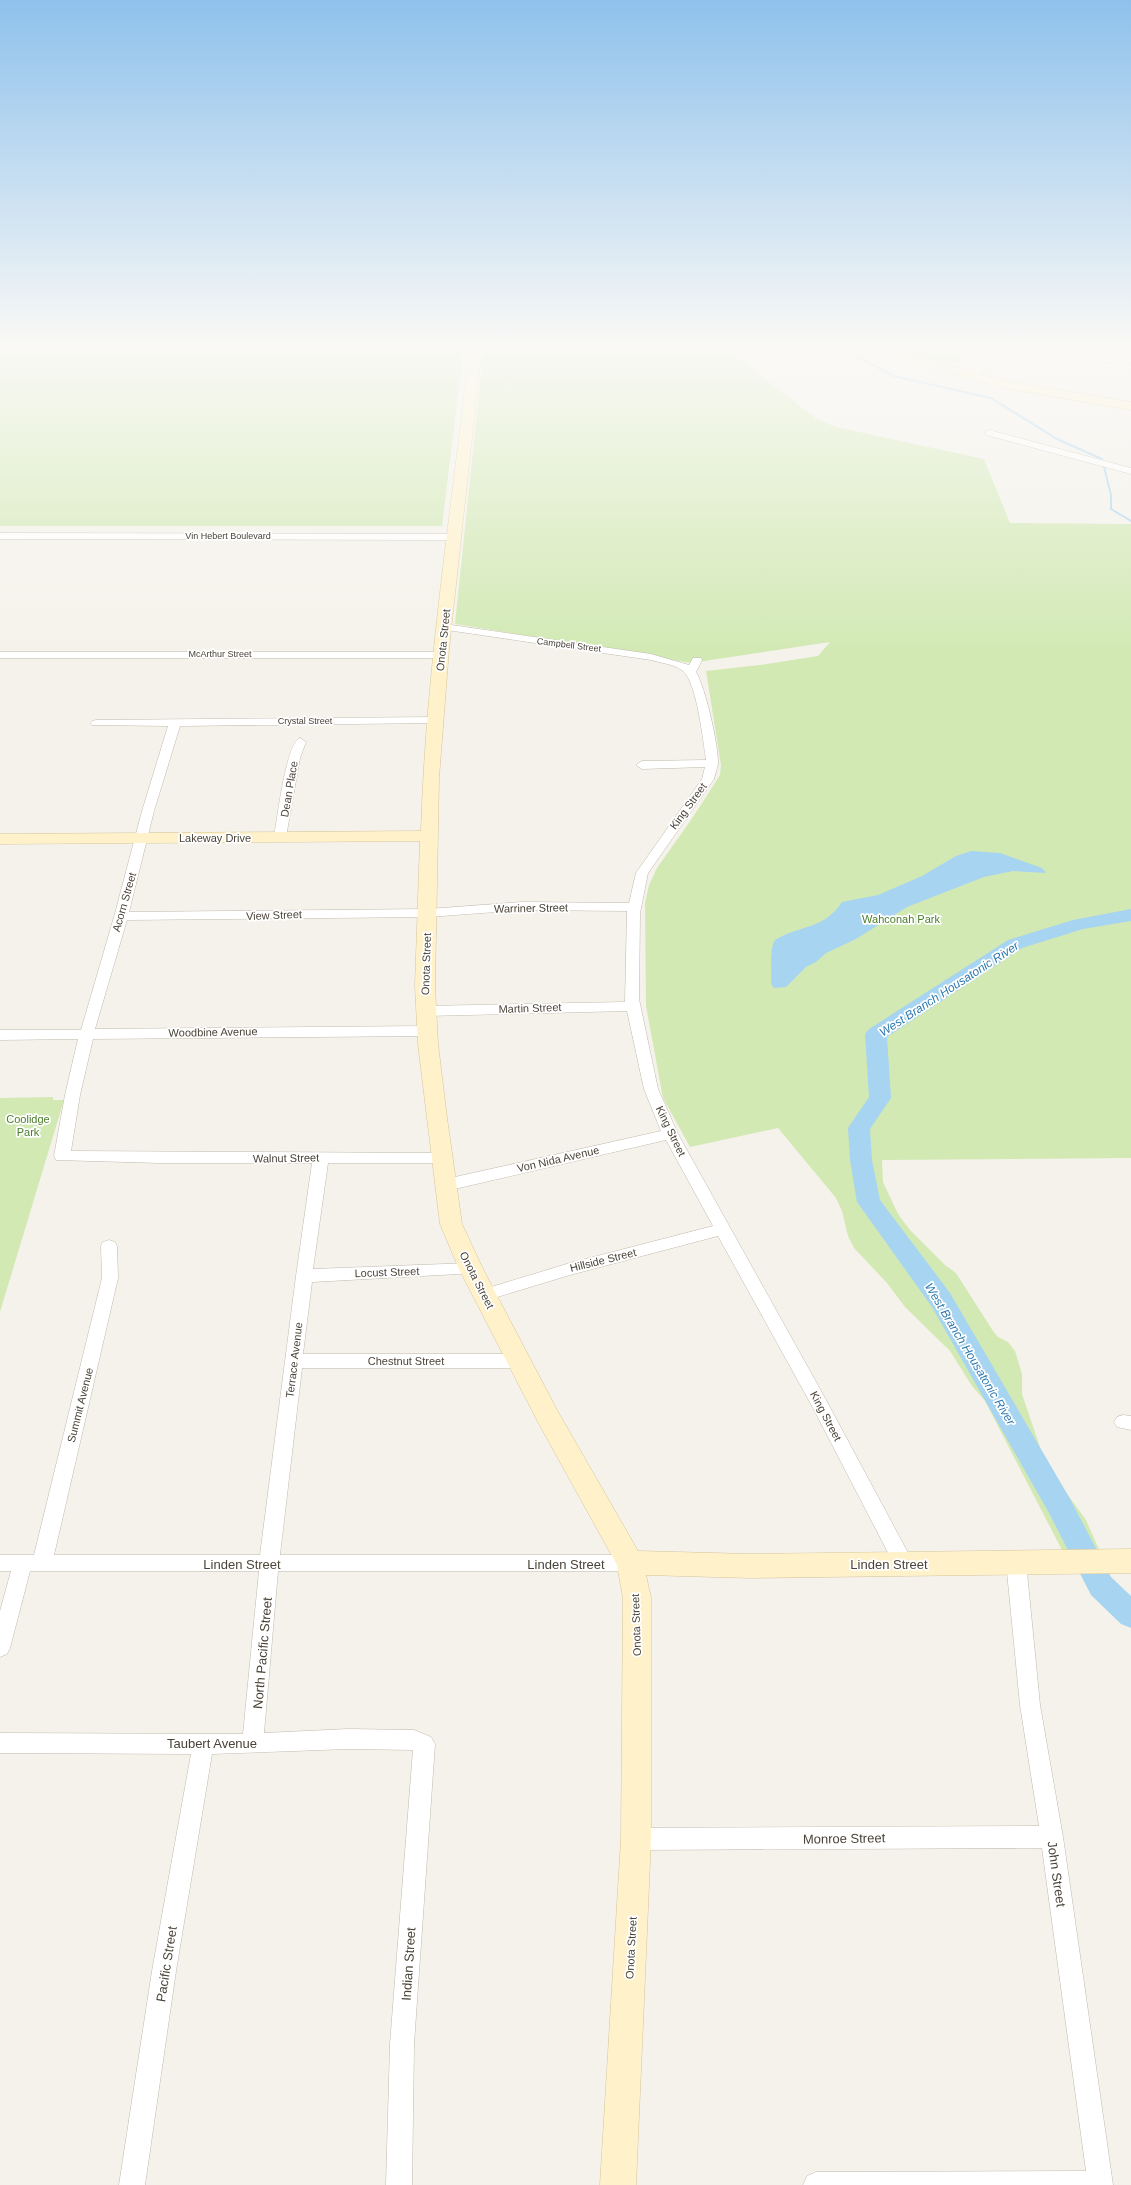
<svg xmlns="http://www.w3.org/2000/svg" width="1131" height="2185" viewBox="0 0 1131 2185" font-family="Helvetica,sans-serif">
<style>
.green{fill:#d2e9b4}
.water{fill:#a7d4f1}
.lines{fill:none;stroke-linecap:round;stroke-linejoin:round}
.stream{stroke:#a7d4f1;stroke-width:2}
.river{fill:#a7d4f1;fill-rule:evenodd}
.street-casing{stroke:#c1baad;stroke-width:1}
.secondary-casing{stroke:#d5c59a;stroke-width:1}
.street{fill:#fff;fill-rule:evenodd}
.secondary{fill:#fff2cb;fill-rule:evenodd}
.labels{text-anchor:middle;stroke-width:3.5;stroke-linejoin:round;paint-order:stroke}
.far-street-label{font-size:9px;fill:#4a4338;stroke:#fff}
.street-label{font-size:11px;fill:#4a4338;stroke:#fff}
.park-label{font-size:11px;fill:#4a7d2a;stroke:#fff}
.water-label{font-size:12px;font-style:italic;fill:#2e7ab0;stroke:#fff}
.near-street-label{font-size:13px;fill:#4a4338;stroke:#fff}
</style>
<rect width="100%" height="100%" fill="#f5f2eb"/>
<!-- green -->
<path class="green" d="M0,345H464L442,526H0Z
M484,345H725L741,361L817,419L836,427L984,459L1010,523L1131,524V1158L882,1160L883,1182L898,1214L910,1230L945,1265L956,1273L993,1331L998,1337L1008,1342L1015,1351L1022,1374V1394L1042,1453L1052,1473L1086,1520L1101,1554H1064L985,1401L972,1386L950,1351L905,1307L887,1283L854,1248L848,1236L842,1211L836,1198L778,1128L690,1147L663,1098L646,1006L645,903L649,885L657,868L693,817L720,775L721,765L706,671L760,665L818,656L830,642L691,663L455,624Z
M874,345H953L962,362L934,361Z
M53,1097V1100H64L0,1312V1098Z"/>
<!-- water -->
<path class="water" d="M971,851L1000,853L1042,868L1046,873L1013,871L984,877L907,907L856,939L826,953L816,962L806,967L786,987L774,988L771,984C772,972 769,949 775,940C799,925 824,930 842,902L878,895L922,876L956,856Z"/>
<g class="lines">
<!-- stream -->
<path class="stream" d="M827,345L856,356L893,376L991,398L1057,439L1102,459L1111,495V509L1131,521"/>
<!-- river -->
<path class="river" d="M1131,909V921L1083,929L1022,948L887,1037L891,1098L870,1129L872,1160L880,1200L950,1293L1069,1497L1111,1577L1131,1596V1628L1121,1624L1091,1595L1049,1513L932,1307L857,1202L850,1160L848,1128L869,1097L865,1034L869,1029L1008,940L1073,920Z"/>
<defs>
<path id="street" d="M992,345H1000L994,361L975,378H969V374L988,358Z
M1095,345H1103L1113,357L1131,359V363L1047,360L1043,358L1047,356H1104Z
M989,430L1131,468V474L986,435V431Z
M0,533L455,534L460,537L455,540L0,539Z
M444,624L651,654L689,665L693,658H701L702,660L696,672C705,686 719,747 718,764C717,769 715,774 714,779L648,873L640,913L639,999L658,1089L678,1134L825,1398L914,1564L911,1570L904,1572L897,1570L813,1408L718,1236L570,1275L484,1301L478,1299L476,1295L478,1291L570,1263L713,1226L666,1140L446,1191L440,1189L438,1185L440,1181L446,1179L661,1131L644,1089L627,1011L426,1016L421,1014L419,1011L421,1008L426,1006L625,1002L627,911L522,910L428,917L127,920L95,1029L427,1026L432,1028L434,1031L432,1034L427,1036L93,1039L80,1095L71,1151L442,1153L448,1154L450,1158L448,1162L442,1163H328L313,1269L471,1263L477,1265L479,1269L477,1273L312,1282L303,1354H519L525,1356L528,1361L525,1366L519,1368H302L280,1555H630L637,1557L640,1563L637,1569L630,1571H278L264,1733L348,1729L414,1730L431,1737L435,1744L414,2044L412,2185H386L390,2044L413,1750L348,1749L212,1754L176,1971L145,2185H119L152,1971L191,1754L0,1753V1733L243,1734L259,1571H30L10,1648L7,1654L0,1657V1611L11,1571H0V1555H34L102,1278L101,1246L103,1242L109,1240L115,1242L117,1246L118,1278L54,1555H260L296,1276L312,1163H160L56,1160L54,1156L65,1095L78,1039L0,1040V1030H81L114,917L142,811L168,726L92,725L90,723L92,721L96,720L435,717L441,720L435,723L180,726L154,811L129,912L428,909L522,902L629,903L636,873L702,779L705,767L642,769L636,765L642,761L706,760C703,740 697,683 683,671C674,664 661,663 651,660L440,629L439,627L440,625Z
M0,652H441L446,655L441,658H0Z
M300,738L306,742L300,758L286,837L280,841L274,837C277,821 286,742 300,738Z
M1123,1415L1131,1416V1430L1117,1427L1114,1422L1117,1417Z
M1016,1554L1023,1556L1026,1562L1040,1705L1063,1837L1113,2185H803L807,2176L816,2172L1086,2171L1042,1848L636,1850L628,1847L625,1839L628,1831L636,1828L1039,1826L1020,1705L1006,1562L1009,1556Z"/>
<path id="secondary" d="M470,345H482L449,649L439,778L435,986L438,1044L447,1118L462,1224L483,1269L557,1410L638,1551L751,1554L1131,1549V1573L751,1578L646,1575L651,1598V1839L636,2185H600L621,1839L623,1598L617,1565L539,1424L459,1269L440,1224L418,1044L415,986L420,841L0,844V834L421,831C426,668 452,507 470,345Z
M858,345H876L1005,381L1131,402V410L1004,388L859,347Z"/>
</defs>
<!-- street casing -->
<use href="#street" class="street-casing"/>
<!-- secondary casing -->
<use href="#secondary" class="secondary-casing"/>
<!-- street -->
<use href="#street" class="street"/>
<!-- secondary -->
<use href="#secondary" class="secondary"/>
</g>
<!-- sky -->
<linearGradient id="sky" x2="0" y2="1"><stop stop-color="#8ec1ec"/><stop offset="0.53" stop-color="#faf9f6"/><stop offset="1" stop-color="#faf9f6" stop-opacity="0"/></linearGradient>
<rect width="1131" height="651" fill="url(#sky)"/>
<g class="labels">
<!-- far-street labels -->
<g class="far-street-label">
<text x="228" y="539">Vin Hebert Boulevard</text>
<text transform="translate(569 645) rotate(7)" y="3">Campbell Street</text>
<text x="220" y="657">McArthur Street</text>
<text x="305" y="724">Crystal Street</text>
</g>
<!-- street labels -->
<g class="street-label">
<text transform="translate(443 640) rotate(-84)" y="4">Onota Street</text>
<text transform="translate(289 789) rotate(-80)" y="4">Dean Place</text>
<text transform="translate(688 806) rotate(-54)" y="4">King Street</text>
<text x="215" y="842">Lakeway Drive</text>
<text transform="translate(124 902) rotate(-74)" y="4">Acorn Street</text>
<text transform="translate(531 908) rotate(-1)" y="4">Warriner Street</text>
<text transform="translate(274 915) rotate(-2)" y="4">View Street</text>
<text transform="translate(426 964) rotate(-88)" y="4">Onota Street</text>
<text transform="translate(530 1008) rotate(-2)" y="4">Martin Street</text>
<text transform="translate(213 1032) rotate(-1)" y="4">Woodbine Avenue</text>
<text transform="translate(671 1131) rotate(64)" y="4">King Street</text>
<text transform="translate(286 1158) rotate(-1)" y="4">Walnut Street</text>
<text transform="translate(558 1159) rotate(-13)" y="4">Von Nida Avenue</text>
<text transform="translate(603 1260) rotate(-14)" y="4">Hillside Street</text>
<text transform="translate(387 1272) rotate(-2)" y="4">Locust Street</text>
<text transform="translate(477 1280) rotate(63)" y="4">Onota Street</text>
<text transform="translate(294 1360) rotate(-83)" y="4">Terrace Avenue</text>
<text x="406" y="1365">Chestnut Street</text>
<text transform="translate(80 1405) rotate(-76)" y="4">Summit Avenue</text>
<text transform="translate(826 1416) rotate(62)" y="4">King Street</text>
<text transform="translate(636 1625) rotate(-92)" y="4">Onota Street</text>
<text transform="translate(631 1948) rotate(-87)" y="4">Onota Street</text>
</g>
<!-- park labels -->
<g class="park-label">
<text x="901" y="923">Wahconah Park</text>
<text x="28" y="1123">Coolidge<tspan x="28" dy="13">Park</tspan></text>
</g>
<!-- water labels -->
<g class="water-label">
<text transform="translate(949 989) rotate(-33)" y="4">West Branch Housatonic River</text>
<text transform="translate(970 1354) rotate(59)" y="4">West Branch Housatonic River</text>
</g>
<!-- near-street labels -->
<g class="near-street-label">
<text x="242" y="1569">Linden Street</text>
<text x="566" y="1569">Linden Street</text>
<text x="889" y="1569">Linden Street</text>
<text transform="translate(262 1653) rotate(-85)" y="5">North Pacific Street</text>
<text x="212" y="1748">Taubert Avenue</text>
<text transform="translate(844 1838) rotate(-1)" y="5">Monroe Street</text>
<text transform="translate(1057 1874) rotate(82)" y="5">John Street</text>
<text transform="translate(166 1964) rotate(-81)" y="5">Pacific Street</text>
<text transform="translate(408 1964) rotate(-86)" y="5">Indian Street</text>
</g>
</g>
</svg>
